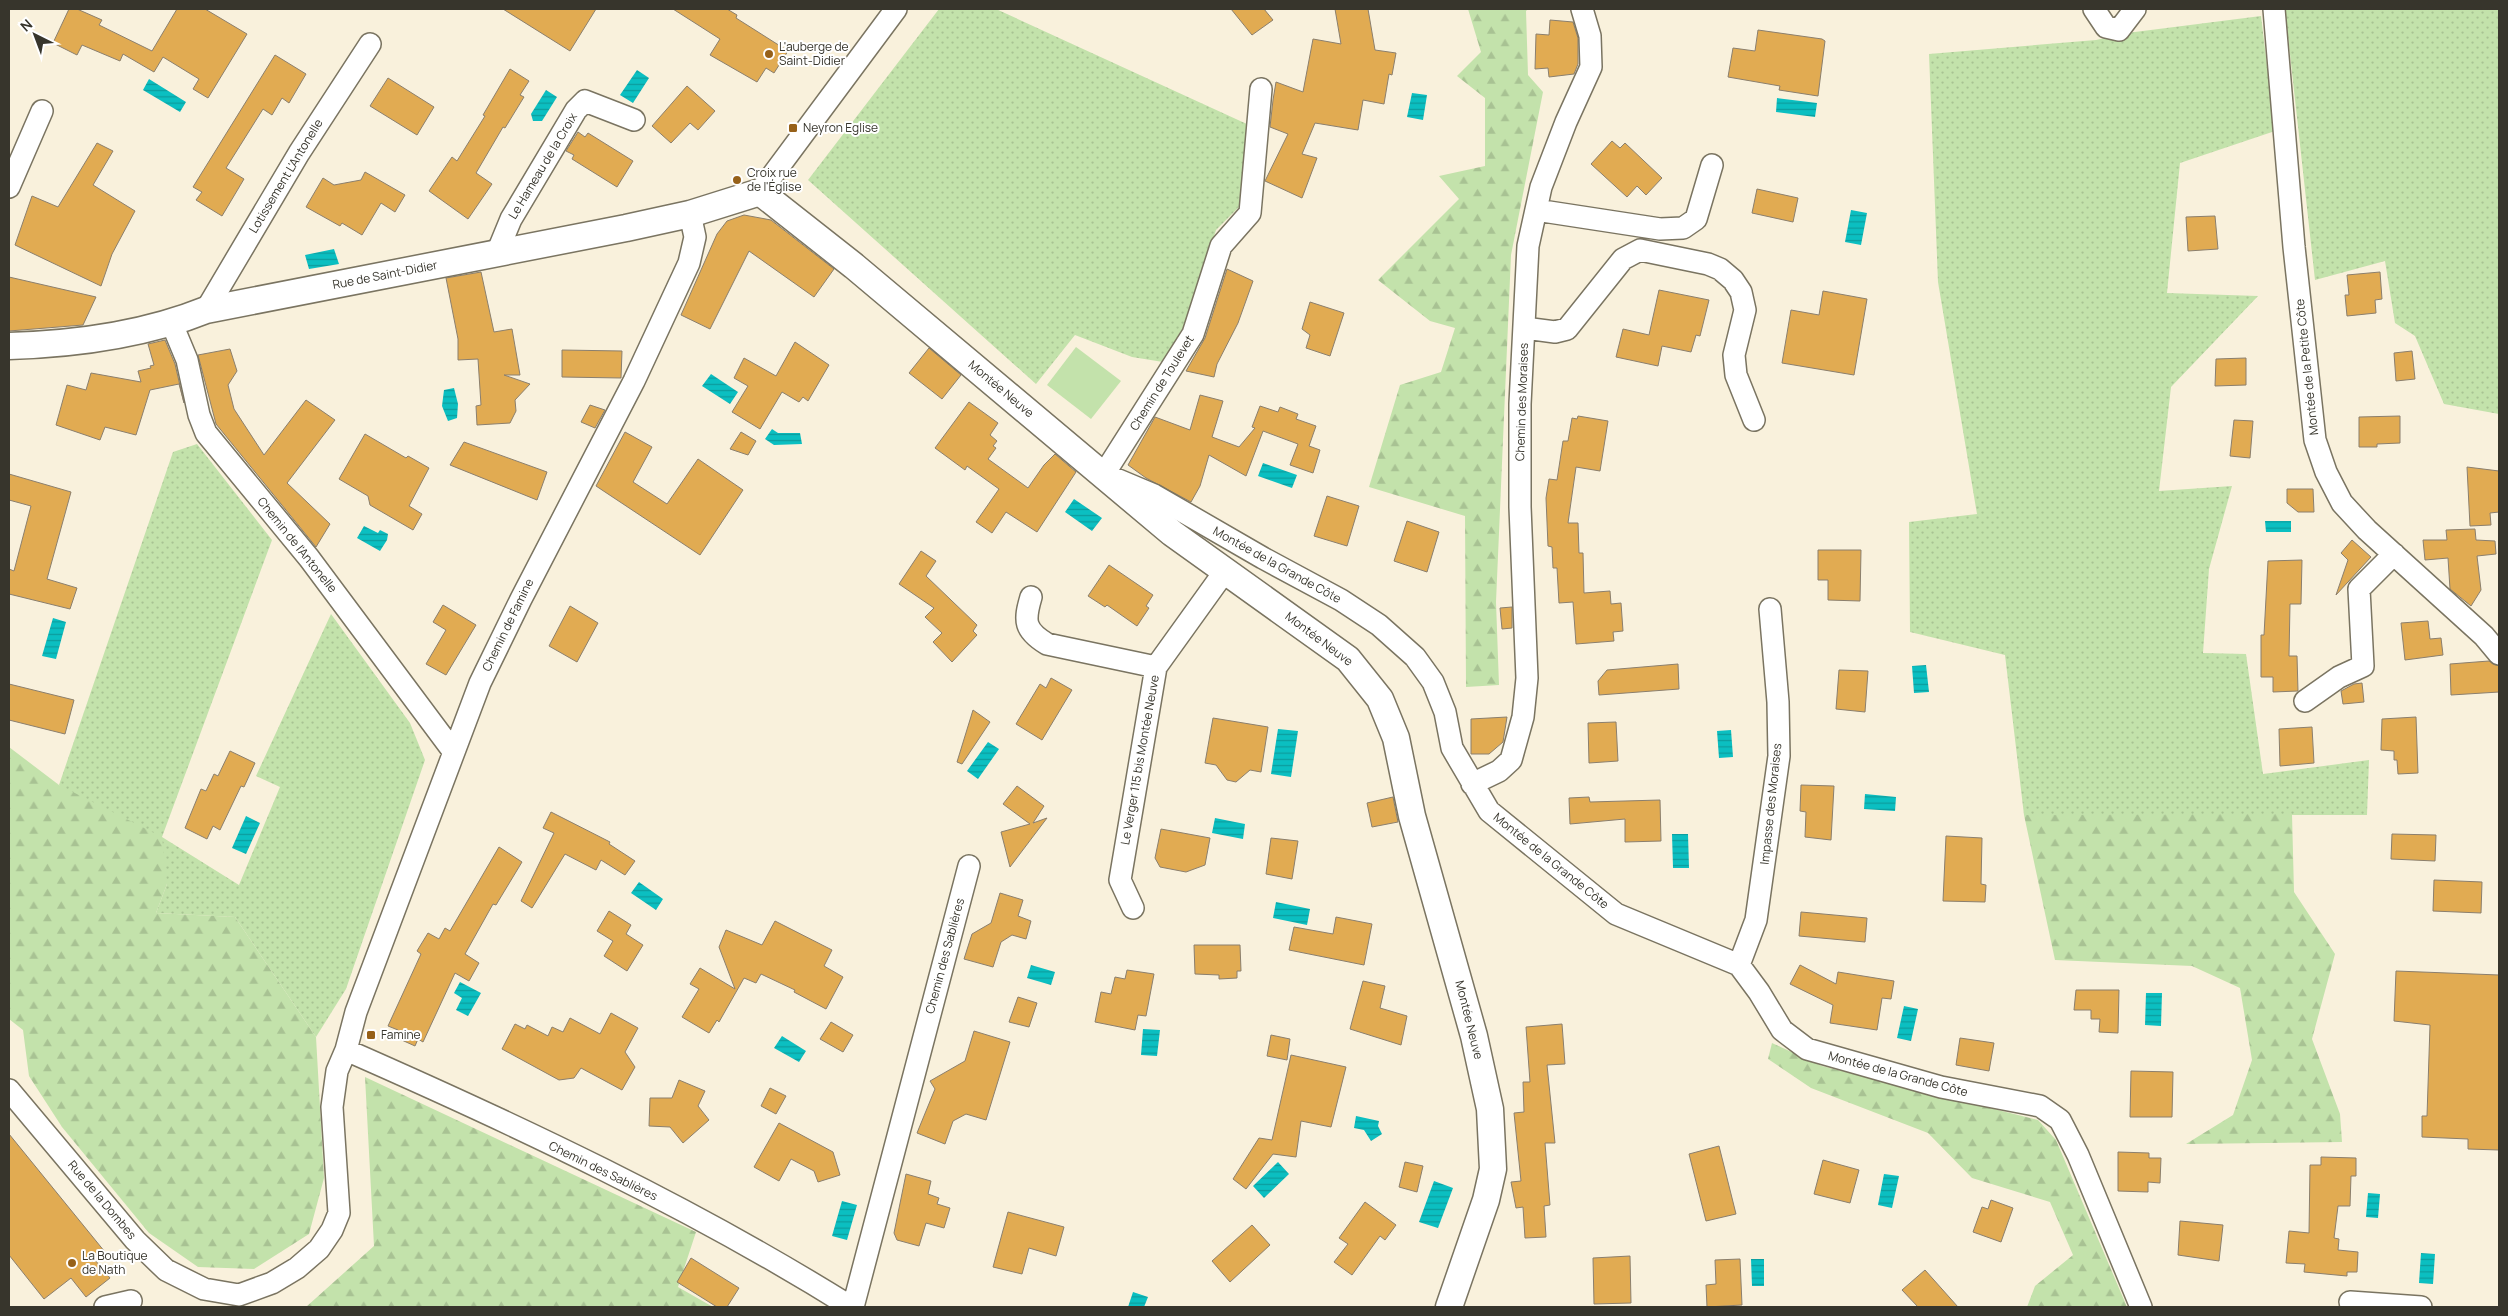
<svg xmlns="http://www.w3.org/2000/svg" width="2508" height="1316" viewBox="0 0 2508 1316" font-family="Manrope,sans-serif">
<style>
.grass{fill:url(#grass-dots)}
.forest{fill:url(#forest-firs)}
.pitch{fill:#c3e2ab}
.water{fill:url(#water-rules)}
.building{fill:#e1ab52;stroke:#8b7f6d}
.lines{fill:none;stroke-linecap:round;stroke-linejoin:round}
.minor-casing{stroke:#7a7461;stroke-width:24}
.tertiary-casing{stroke:#7a7461;stroke-width:29}
.minor{stroke:#fff;stroke-width:21}
.tertiary{stroke:#fff;stroke-width:26}
.poi-dot{fill:#976119;stroke:#fff;stroke-width:2}
.labels{text-anchor:middle;stroke-width:4;stroke-linejoin:round;paint-order:stroke}
.poi-label{font-size:12px;fill:#37352c;stroke:#fff;text-anchor:start}
.street-label{font-size:12px;fill:#37352c;stroke:#fff}
</style>
<defs>
<pattern id="grass-dots" width="8" height="8" patternUnits="userSpaceOnUse" patternTransform="scale(1.25)"><rect width="8" height="8" fill="#c3e2ab"/><path d="M2 2h.1M6 6h.1" fill="none" stroke="#a8c293" stroke-width="1.8" stroke-linecap="round"/></pattern>
<pattern id="forest-firs" width="22" height="20" patternUnits="userSpaceOnUse" patternTransform="scale(1.25)"><rect width="22" height="20" fill="#c3e2ab"/><path d="M5 1l3.5 6h-7zM16 11l3.5 6h-7z" fill="#a8c293"/></pattern>
<pattern id="water-rules" width="6" height="5" patternUnits="userSpaceOnUse" patternTransform="scale(1.25)"><rect width="6" height="5" fill="#0bbfc1"/><path d="M0 2.5h6" fill="none" stroke="#0c9c9d"/></pattern>
</defs>
<rect width="100%" height="100%" fill="#f9f1dc"/>
<!-- grass -->
<path class="grass" d="M939,9H996L1249,125L1241,205L1216,230L1188,319L1163,362L1132,357L1075,335L1036,384L808,180Z
M2285,9H2499V414L2444,404L2415,336L2395,323L2385,261L2315,280Z
M2261,16L2275,131L2180,163L2167,293L2258,296L2171,387L2159,491L2232,486L2209,569L2203,653L2246,654L2263,774L2369,760L2367,815H2024L2005,655L1910,632L1909,522L1977,514L1938,282L1929,54L2096,40L2127,33Z
M197,444L272,540L162,837L239,885L280,787L256,776L331,614L410,723L425,760L346,989L316,1037L235,917L156,913L167,884L59,785L173,452Z"/>
<!-- forest -->
<path class="forest" d="M1468,9H1528L1526,11L1528,75L1543,92L1511,255L1496,602L1499,685L1466,687L1465,516L1369,487L1400,385L1441,372L1455,328L1430,321L1378,280L1459,199L1439,176L1485,166V98L1457,76L1481,52Z
M9,747L59,785L162,837L167,884L156,913L235,917L316,1037L324,1178L309,1234L254,1269L198,1267L149,1233L62,1127L29,1076L23,1030L9,1019Z
M2292,814L2294,892L2335,954L2312,1039L2340,1114L2342,1142L2186,1144L2233,1115L2252,1060L2240,988L2192,966L2055,960L2024,815Z
M1772,1043L1822,1066L2038,1120L2056,1140L2127,1307H2027L2035,1286L2073,1255L2050,1202L1972,1178L1928,1133L1811,1088L1768,1059Z
M365,1077L696,1232L678,1287L713,1307H306L374,1246Z"/>
<!-- pitch -->
<path class="pitch" d="M1076,347L1121,381L1091,419L1047,385Z"/>
<!-- water -->
<path class="water" d="M637,70L649,78L633,103L620,95Z
M149,79L186,102L180,112L143,90Z
M546,90L557,97L542,121H533L531,114Z
M1412,93L1427,95L1423,120L1407,117Z
M1777,98L1817,103L1815,117L1776,112Z
M1851,210L1867,213L1861,245L1845,242Z
M334,249L339,264L309,269L305,255Z
M711,374L738,392L730,404L702,386Z
M454,388L458,404L457,418L448,421L442,406L444,390Z
M772,429L778,433H800L802,444L774,445L765,439Z
M1263,463L1297,475L1292,488L1258,476Z
M1074,499L1102,518L1092,531L1065,512Z
M2265,521H2291V532H2266Z
M364,526L378,533L380,530L388,534L387,540L380,551L357,538Z
M53,618L66,622L56,659L42,656Z
M1926,665L1929,692L1914,693L1912,666Z
M1278,729L1298,731L1291,777L1271,774Z
M1731,730L1733,757L1719,758L1717,731Z
M988,742L999,749L978,779L967,771Z
M1865,794L1896,797L1895,811L1864,809Z
M246,816L260,823L246,854L232,848Z
M1215,818L1245,824L1243,839L1212,833Z
M1672,834H1688L1689,868H1673Z
M639,882L663,899L656,910L631,893Z
M1276,902L1310,909L1307,925L1273,918Z
M1031,965L1055,972L1051,985L1027,978Z
M460,982L481,993L468,1016L456,1010L462,998L454,993Z
M2146,993H2162L2161,1026L2145,1025Z
M1904,1006L1918,1009L1911,1041L1897,1038Z
M1143,1029L1160,1030L1157,1056L1141,1055Z
M782,1036L806,1051L799,1062L774,1048Z
M1356,1116L1379,1121L1378,1126L1382,1134L1371,1141L1364,1130L1354,1128Z
M1278,1162L1289,1174L1264,1198L1253,1186Z
M1884,1174L1899,1176L1892,1208L1878,1205Z
M1434,1181L1453,1188L1438,1228L1419,1222Z
M2368,1193L2380,1194L2378,1218L2366,1217Z
M842,1201L857,1205L847,1240L832,1236Z
M2421,1253L2435,1254L2433,1284L2419,1283Z
M1751,1259H1764V1286H1752Z
M1133,1292L1148,1297L1144,1307H1128Z"/>
<!-- building -->
<path class="building" d="M69,9H77L102,20L99,25L152,51L177,9H205L247,34L208,98L193,89L199,79L163,57L154,72L123,54L120,61L82,45L77,55L53,43Z
M503,9H596L570,51Z
M673,9H727L737,15L736,18L788,51L774,73L766,68L757,82L710,55L720,39Z
M1231,9H1264L1273,20L1252,35Z
M1335,9H1368L1375,50L1396,53L1392,75L1389,74L1384,104L1363,100L1358,130L1315,123L1302,154L1317,158L1302,198L1265,181L1288,134L1270,127L1273,100L1276,82L1303,92L1313,39L1341,44Z
M1550,20L1573,22L1578,38V64L1574,74L1549,77L1548,68L1535,69L1536,34L1549,35Z
M1758,30L1822,39L1825,41L1818,96L1779,90L1780,86L1728,77L1733,48L1755,51Z
M275,55L306,74L289,103L282,98L272,115L263,109L226,168L244,179L222,216L196,200L202,192L193,187Z
M510,69L529,81L520,95L524,97L505,128L503,127L476,173L492,184L468,219L429,191L452,157L457,161L485,116L483,115Z
M388,78L434,107L417,135L370,106Z
M687,86L715,111L698,130L690,123L671,143L652,126Z
M578,132L585,137L588,133L633,161L617,187L572,159L574,155L566,151Z
M1612,141L1620,148L1625,143L1662,178L1646,195L1637,186L1627,197L1591,164Z
M97,143L113,151L93,185L135,211L112,254L101,286L15,245L32,196L58,207Z
M365,172L405,195L395,212L381,203L362,235L342,223L340,226L306,207L323,178L334,185L361,180Z
M1757,189L1798,198L1793,222L1752,213Z
M744,215L771,220L834,269L814,297L749,251L710,329L681,315L717,234L727,221Z
M2215,216L2218,249L2188,251L2186,217Z
M1227,269L1253,281L1238,323L1217,364L1214,377L1186,371L1205,338Z
M481,272L494,332L512,329L520,375H504L530,384L515,400L516,411L510,423L477,425L476,406L481,405L478,359L458,360V339L446,278Z
M2380,272L2382,299L2375,300L2376,313L2347,316L2345,295H2349L2347,275Z
M9,277L96,297L83,325L9,331Z
M1659,290L1709,300L1700,336L1696,335L1691,352L1662,346L1658,366L1616,357L1623,329L1649,335Z
M1823,291L1867,299L1854,375L1782,363L1791,310L1819,315Z
M1310,302L1344,313L1330,356L1306,348L1310,335L1302,329Z
M165,340L175,364L184,403L179,384L150,390L136,435L105,427L100,440L56,425L67,385L86,390L91,373L141,382L138,371L151,368L150,366L154,365L148,344Z
M795,342L829,365L808,401L803,397L799,402L782,392L760,429L732,412L748,386L734,378L744,358L776,376Z
M929,348L961,375L942,399L909,373Z
M230,349L237,371L228,385L234,409L264,455L306,400L335,420L287,483L330,524L316,547L216,424L198,355Z
M562,350L622,351L621,378L562,377Z
M2412,351L2415,379L2396,381L2394,353Z
M2246,358V385L2215,386L2216,359Z
M1200,395L1223,401L1212,437L1239,447L1255,428L1252,427L1260,406L1278,412L1280,407L1298,414L1296,419L1316,426L1309,446L1320,450L1313,473L1290,465L1298,444L1263,431L1246,476L1209,455L1200,486L1191,502L1146,478L1128,465L1155,417L1190,430Z
M969,402L998,423L990,435L997,441L993,446L996,448L988,459L1028,488L1044,465L1055,454L1076,472L1037,532L1006,512L992,533L976,522L999,489L967,466L965,470L935,448Z
M590,405L605,410L595,428L581,422Z
M1578,416L1608,421L1600,471L1576,467L1568,523H1578L1579,553H1583L1584,593L1610,591L1611,604L1621,603L1623,631L1613,632L1614,641L1576,644L1573,602L1559,603L1557,568H1553L1552,547L1548,546L1546,498L1549,479L1557,480L1563,441H1568L1572,418L1577,419Z
M2400,416V443L2377,444V447H2359V417Z
M2234,420L2253,421L2250,458L2230,456Z
M625,432L652,447L633,482L667,504L698,459L743,490L700,555L596,486Z
M741,432L756,441L748,455L730,449Z
M365,434L406,458L408,456L429,468L409,506L422,514L413,530L370,505L368,496L339,479Z
M464,442L547,472L537,500L450,465Z
M2467,467L2499,471V512L2490,513L2491,525L2470,526Z
M9,474L71,492L47,579L77,588L70,609L9,594V569L14,571L31,506L9,500Z
M2287,489H2313L2314,512H2298L2287,503Z
M1327,496L1359,506L1347,546L1314,536Z
M1407,521L1439,532L1427,572L1394,561Z
M2475,529L2476,540L2495,541L2496,554L2477,556L2481,590L2471,606L2450,589L2448,558L2425,560L2423,540H2447L2446,530Z
M2352,540L2371,557L2336,595L2348,560L2341,553Z
M1818,550H1861L1860,601L1828,600V580H1818Z
M921,551L936,561L926,576L977,625L973,631L977,635L952,662L933,642L942,633L925,617L934,608L899,584Z
M2302,560L2301,604H2290L2289,656H2297L2298,691L2273,692V677H2261V635H2264L2268,561Z
M1109,565L1153,595L1146,606L1149,608L1137,626L1107,605L1105,607L1088,596Z
M443,605L476,625L446,675L426,664L446,630L433,622Z
M570,606L598,623L577,662L549,646Z
M1512,607V628L1502,629L1500,608Z
M2428,621L2430,639L2441,638L2443,655L2405,660L2401,623Z
M2489,661L2499,666V692L2451,695L2450,664Z
M1678,664L1679,689L1599,695L1598,681L1607,670Z
M1839,670L1868,671L1865,712L1836,709Z
M1051,678L1072,690L1042,740L1016,724L1040,684L1046,688Z
M2362,683L2364,702L2343,704L2341,691L2354,684Z
M9,684L74,700L65,734L9,720Z
M973,710L990,722L962,764L957,762Z
M1507,717L1503,742L1489,754H1471V719Z
M2416,717L2418,773L2398,774L2397,760H2394V751L2381,750L2382,719Z
M1213,718L1268,727L1261,772L1250,770L1236,782L1227,780L1216,765L1205,763Z
M1616,722L1618,761L1589,763L1588,723Z
M2312,727L2314,763L2280,766L2279,729Z
M230,751L255,763L244,787L241,786L220,830L213,826L207,839L185,828L201,789L206,791L214,774L218,776Z
M1801,785L1834,786L1831,840L1805,837L1806,812L1800,811Z
M1017,786L1044,806L1033,823L1047,818L1010,867L1001,832L1030,824L1003,804Z
M1393,797L1398,822L1372,827L1367,803Z
M1589,797L1590,802L1660,800L1661,841L1625,842V819L1570,824L1569,798Z
M551,812L610,842L609,844L635,861L625,875L601,860L596,870L565,854L532,908L521,901L554,833L543,828Z
M1161,829L1210,838L1205,865L1186,872L1160,867L1155,858Z
M2392,834L2436,835L2435,861L2391,859Z
M1946,836L1982,838L1981,884L1986,885L1985,902L1943,901Z
M1271,838L1298,841L1292,879L1266,874Z
M499,847L522,862L496,905L493,904L465,954L479,963L469,981L455,973L423,1042L418,1039L415,1046L395,1037L398,1030L388,1026L421,954L417,951L428,933L439,939L445,928L450,931Z
M2434,880L2482,882L2481,913L2433,911Z
M1000,893L1023,900L1018,916L1031,921L1026,939L1012,935L1001,942L993,967L964,959L972,934L991,923Z
M609,911L631,925L626,934L643,945L627,971L604,956L613,941L597,931Z
M1801,912L1867,918L1865,942L1799,936Z
M1336,917L1372,924L1364,965L1289,950L1294,927L1333,934Z
M775,921L832,950L824,966L843,977L826,1009L794,992L795,990L761,974L756,983L744,978L719,1022L717,1020L709,1033L682,1017L699,989L690,984L700,968L735,989L719,947L726,930L762,945Z
M1194,945H1240L1241,971H1237V978L1219,979V975L1195,974Z
M1800,965L1836,984L1838,972L1894,981L1891,999L1882,998L1877,1030L1830,1023L1833,1005L1790,984Z
M1127,970L1154,974L1146,1016L1138,1015L1135,1030L1095,1022L1101,992L1111,994L1115,977L1125,979Z
M2396,971L2499,975V1150L2468,1149V1139L2422,1137V1116H2427L2430,1025L2394,1021Z
M1363,981L1385,986L1380,1008L1407,1016L1401,1045L1350,1029Z
M2076,990H2119L2118,1033L2099,1032L2100,1019H2091V1010H2074Z
M1018,997L1037,1003L1029,1027L1009,1022Z
M611,1013L638,1028L625,1052L635,1067L622,1090L581,1068L574,1078L559,1080L502,1049L515,1024L525,1029L527,1025L548,1036L552,1027L563,1032L570,1018L600,1034Z
M831,1022L853,1035L843,1052L820,1039Z
M1562,1024L1565,1064L1547,1065L1555,1143H1545L1550,1205L1544,1206L1546,1237L1525,1238L1523,1207L1516,1208L1511,1182L1521,1181L1514,1113L1524,1112L1523,1082H1530L1526,1027Z
M974,1031L1010,1042L986,1120L966,1114L953,1121L945,1144L917,1133L935,1089L930,1081L965,1061Z
M1271,1035L1290,1039L1287,1060L1267,1056Z
M1960,1038L1994,1043L1989,1071L1956,1065Z
M1291,1055L1346,1067L1331,1127L1301,1121L1296,1157L1273,1154L1246,1189L1233,1179L1259,1138L1272,1140Z
M2131,1071L2173,1072L2172,1117H2130Z
M679,1080L705,1091L698,1106L709,1120L683,1143L670,1127L649,1126L650,1098H672Z
M770,1088L786,1096L776,1114L761,1106Z
M779,1123L833,1152L840,1175L818,1182L814,1171L791,1159L779,1181L754,1167Z
M9,1134L105,1252L95,1260L110,1278L86,1297L71,1278L44,1299L9,1255Z
M1719,1146L1736,1214L1706,1221L1689,1154Z
M2118,1152L2149,1153V1158H2161L2160,1183L2148,1182V1192L2118,1191Z
M2321,1157L2356,1158V1176H2351L2350,1206H2338L2334,1238L2339,1239L2338,1250L2358,1252L2357,1272H2347V1276L2304,1272L2305,1264L2286,1263L2289,1231L2309,1233L2310,1165H2321Z
M1823,1160L1859,1170L1850,1203L1814,1194Z
M1405,1162L1423,1166L1417,1192L1399,1187Z
M906,1174L931,1181L928,1194L939,1198L937,1204L950,1208L944,1228L926,1223L919,1246L897,1240L894,1233Z
M1991,1200L2013,1208L2001,1242L1973,1232L1982,1207L1988,1209Z
M1365,1202L1396,1225L1385,1240L1380,1236L1352,1275L1334,1262L1348,1244L1339,1238Z
M1008,1212L1064,1227L1056,1256L1029,1248L1022,1274L993,1267Z
M2180,1221L2223,1225L2219,1261L2178,1255Z
M1252,1225L1270,1245L1230,1282L1212,1261Z
M1630,1256L1631,1303L1594,1304L1593,1258Z
M691,1258L739,1288L727,1307H717L677,1282Z
M1740,1259L1742,1305L1707,1307L1706,1285L1716,1284L1715,1260Z
M1925,1270L1958,1307H1918L1902,1290Z"/>
<g class="lines">
<defs>
<path id="minor" d="M2094,9L2106,27L2119,30L2135,9
M2274,9L2294,247L2315,440L2326,472L2342,503L2367,530L2484,636L2499,654
M1261,89L1250,213L1221,246L1193,334L1104,474L1154,495L1263,558L1341,600L1379,625L1415,657L1433,682L1445,712L1452,748L1489,811L1616,914L1739,965L1759,992L1782,1030L1807,1049L1941,1087L2040,1106L2060,1120L2078,1155L2141,1307
M9,187L42,111
M760,192L896,9
M1536,210L1660,229L1683,228L1696,219L1712,165
M497,253L511,219L576,110L585,101L634,120
M206,310L299,153L370,44
M172,324L187,360L199,415L206,433L309,558L453,751
M1524,328L1555,332L1567,329L1623,259L1640,250L1708,264L1720,269L1733,280L1741,292L1745,310L1734,355L1736,375L1754,420
M1031,597C1024,621 1024,630 1047,644L1156,667
M2305,701L2339,677L2363,666L2359,589L2394,554
M1472,784L1499,771L1511,760L1523,717L1527,678L1520,507V404L1528,246L1541,187L1566,122L1591,67L1590,36L1582,9
M1133,908L1120,880L1156,667L1225,571
M1739,965L1756,920L1779,756L1778,702L1770,609
M346,1050C519,1126 691,1207 851,1307
M9,1090L135,1240L166,1270L204,1289L239,1295L272,1283L297,1268L319,1249L332,1230L339,1213L332,1107L337,1071L346,1050L356,1012L480,683L521,599L634,381L689,263L695,237L690,214
M2350,1302L2421,1307
M105,1307L131,1301
M853,1307L969,866"/>
<path id="tertiary" d="M9,346C75,344 144,335 206,310L626,228L690,214L760,192L854,266L1172,533L1348,659L1380,699L1396,738L1412,816L1474,1036L1490,1109L1493,1169L1486,1200L1449,1307"/>
</defs>
<!-- minor casing -->
<use href="#minor" class="minor-casing"/>
<!-- tertiary casing -->
<use href="#tertiary" class="tertiary-casing"/>
<!-- minor -->
<use href="#minor" class="minor"/>
<!-- tertiary -->
<use href="#tertiary" class="tertiary"/>
</g>
<!-- markers -->
<g class="poi-dot">
<circle cx="769" cy="54" r="5"/>
<rect x="788" y="123" width="10" height="10" rx="2.5"/>
<circle cx="737" cy="180" r="5"/>
<rect x="366" y="1030" width="10" height="10" rx="2.5"/>
<circle cx="72" cy="1263" r="5"/>
</g>
<g class="labels">
<!-- poi labels -->
<g class="poi-label">
<text x="779" y="51">L'auberge de<tspan x="779" dy="14">Saint-Didier</tspan></text>
<text x="803" y="132">Neyron Eglise</text>
<text x="747" y="177">Croix rue<tspan x="747" dy="14">de l'Église</tspan></text>
<text x="381" y="1039">Famine</text>
<text x="82" y="1260">La Boutique<tspan x="82" dy="14">de Nath</tspan></text>
</g>
<!-- street labels -->
<g class="street-label">
<text transform="translate(543 166) rotate(-59)" y="4">Le Hameau de la Croix</text>
<text transform="translate(286 176) rotate(-59)" y="4">Lotissement L'Antonelle</text>
<text transform="translate(385 275) rotate(-11)" y="4">Rue de Saint-Didier</text>
<text transform="translate(2307 367) rotate(-96)" y="4">Montée de la Petite Côte</text>
<text transform="translate(1162 383) rotate(-58)" y="4">Chemin de Toulevet</text>
<text transform="translate(1001 389) rotate(40)" y="4">Montée Neuve</text>
<text transform="translate(1522 402) rotate(-88)" y="4">Chemin des Moraises</text>
<text transform="translate(297 545) rotate(51)" y="4">Chemin de l'Antonelle</text>
<text transform="translate(1277 565) rotate(29)" y="4">Montée de la Grande Côte</text>
<text transform="translate(508 625) rotate(-64)" y="4">Chemin de Famine</text>
<text transform="translate(1319 639) rotate(37)" y="4">Montée Neuve</text>
<text transform="translate(1140 760) rotate(-80)" y="4">Le Verger 115 bis Montée Neuve</text>
<text transform="translate(1771 804) rotate(-84)" y="4">Impasse des Moraises</text>
<text transform="translate(1551 861) rotate(39)" y="4">Montée de la Grande Côte</text>
<text transform="translate(945 956) rotate(-75)" y="4">Chemin des Sablières</text>
<text transform="translate(1469 1020) rotate(76)" y="4">Montée Neuve</text>
<text transform="translate(1898 1074) rotate(15)" y="4">Montée de la Grande Côte</text>
<text transform="translate(603 1171) rotate(26)" y="4">Chemin des Sablières</text>
<text transform="translate(102 1200) rotate(50)" y="4">Rue de la Dombes</text>
</g>
</g>
<!-- border -->
<rect width="2508" height="1316" fill="none" stroke="#37352c" stroke-width="20"/>
<!-- north arrow -->
<g transform="translate(35 35) rotate(318)" stroke="#ffffff" stroke-width="4" paint-order="stroke">
<path d="M0-4L9 19L0 12L-9 19Z" fill="#37352c"/>
<text y="-8" font-size="14" font-weight="bold" text-anchor="middle" fill="#37352c">N</text>
</g>
</svg>
